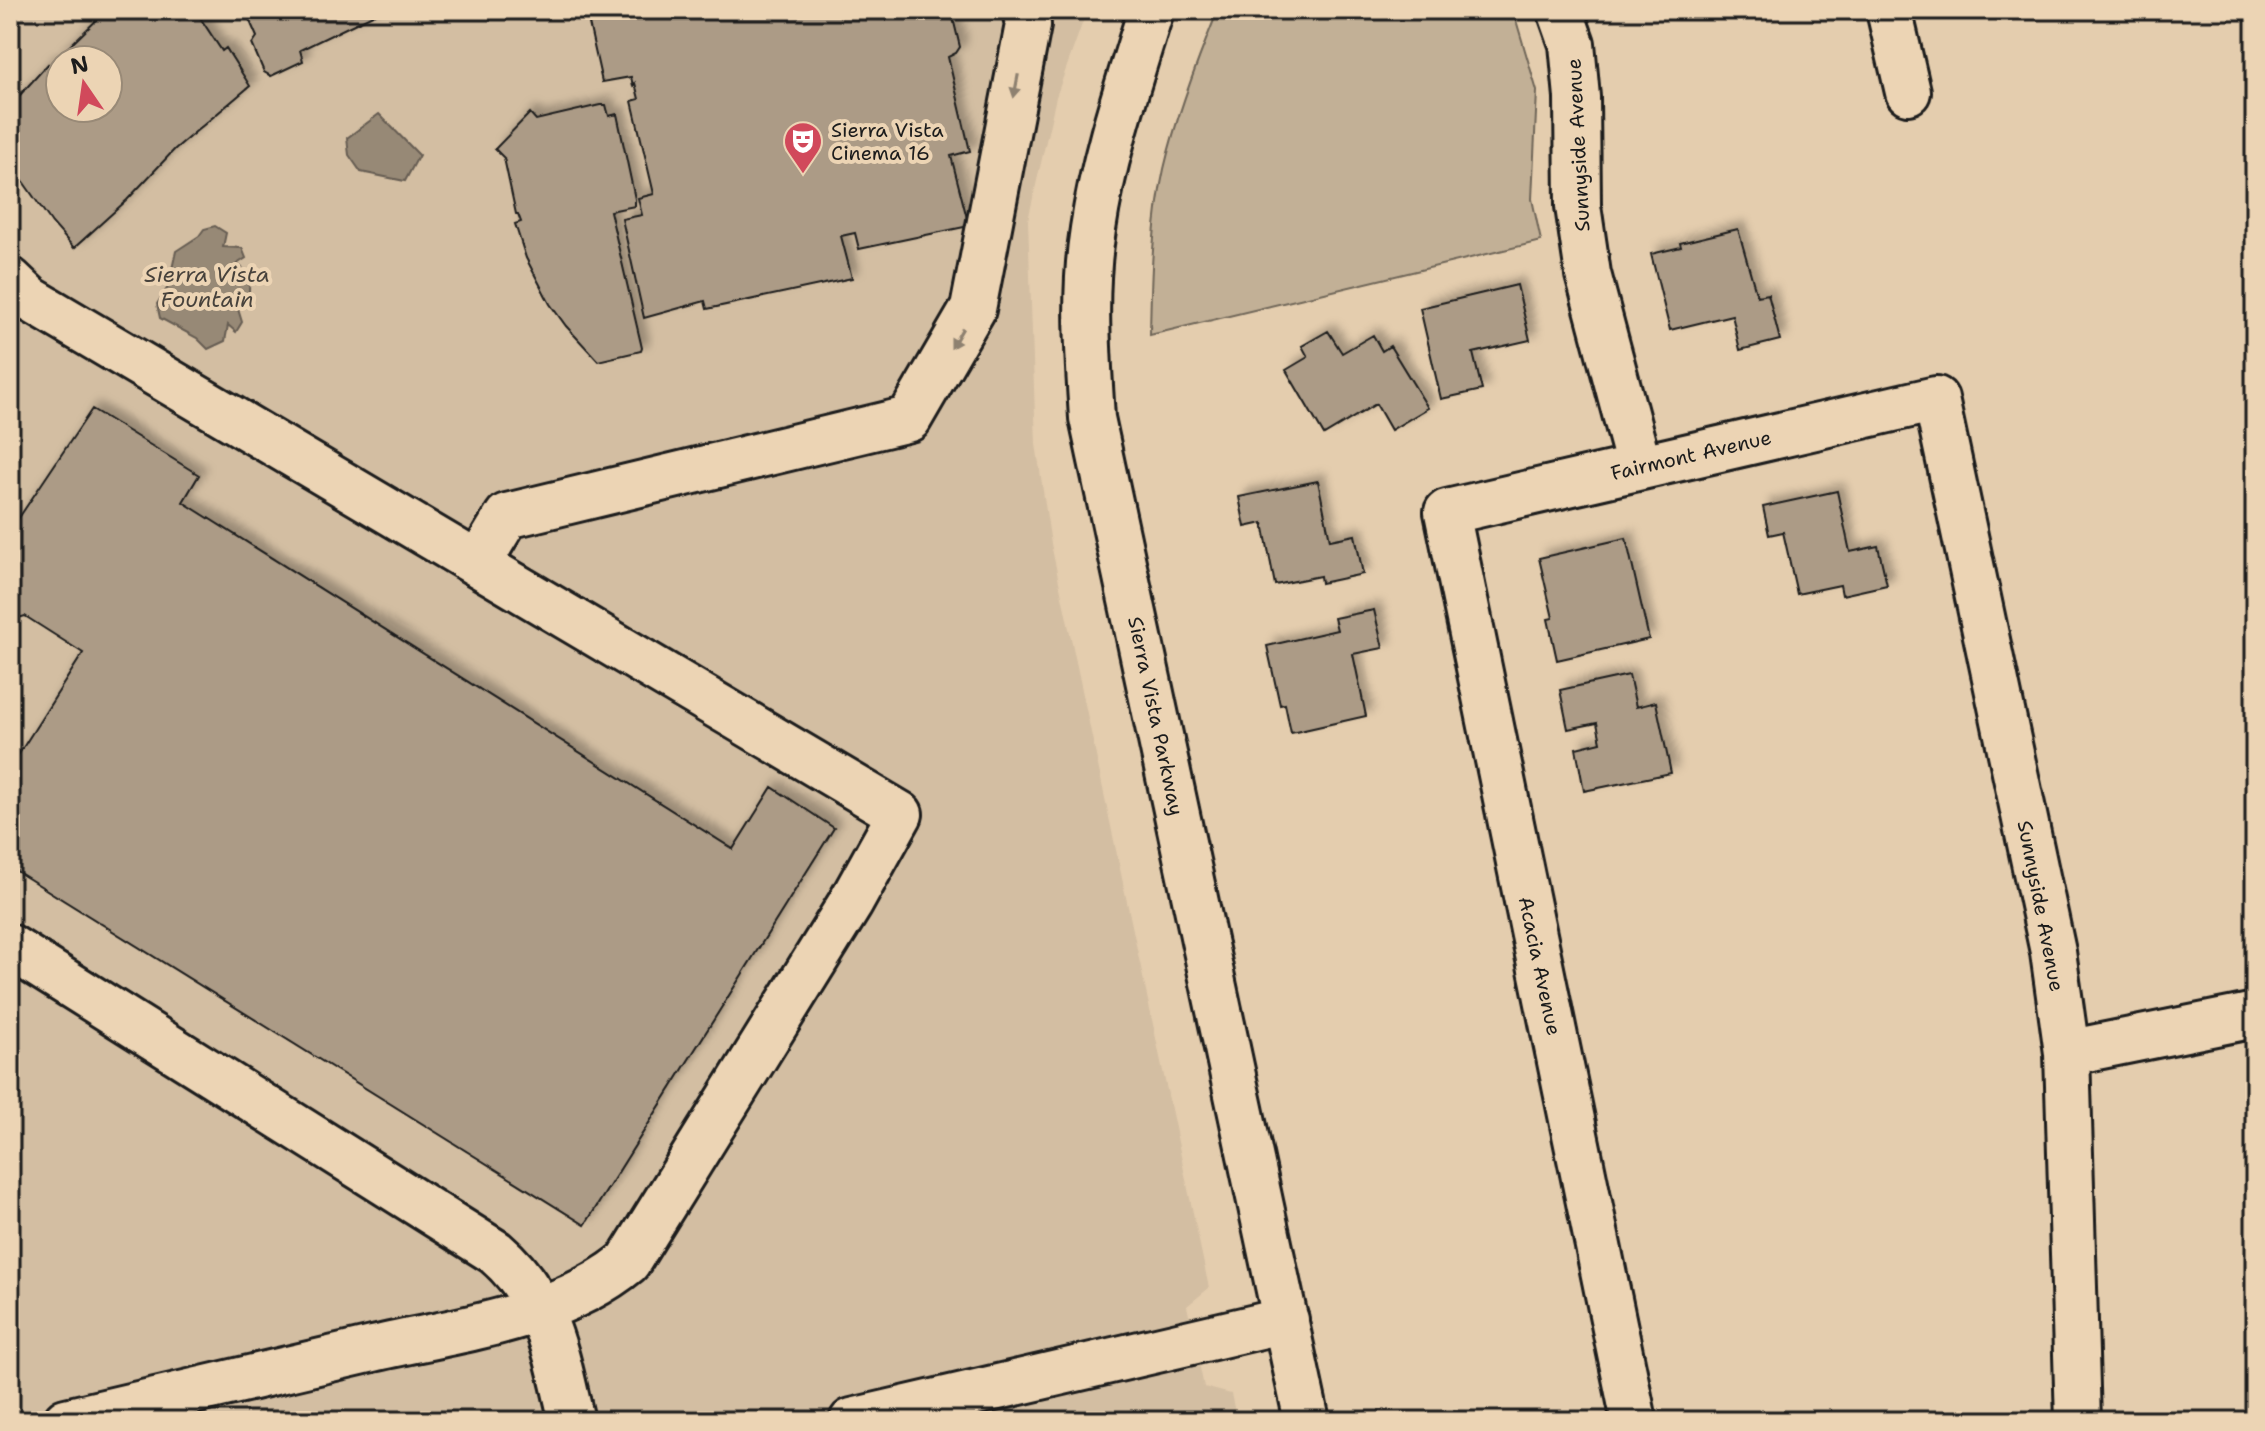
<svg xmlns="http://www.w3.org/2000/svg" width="2265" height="1431" viewBox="0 0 2265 1431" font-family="'Shantell Sans',sans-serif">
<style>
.built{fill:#d3bea2;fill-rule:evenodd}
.green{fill:#c2b096;stroke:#6f6659;stroke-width:2}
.water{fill:#978976;stroke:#665d52;stroke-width:2}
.building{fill:#ac9b86;stroke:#1c1c1c;stroke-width:2;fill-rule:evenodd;filter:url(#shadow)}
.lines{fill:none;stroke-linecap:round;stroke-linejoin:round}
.minor-casing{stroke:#1c1c1c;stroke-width:50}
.major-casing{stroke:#1c1c1c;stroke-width:50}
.minor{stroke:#ecd4b4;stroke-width:44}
.major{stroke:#ecd4b4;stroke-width:44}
.oneway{fill:#8e8170}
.labels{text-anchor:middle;stroke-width:8;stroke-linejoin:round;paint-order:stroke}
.poi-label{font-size:20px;fill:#1c1c1c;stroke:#ecd4b4;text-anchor:start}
.street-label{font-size:20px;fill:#1c1c1c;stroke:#ecd4b4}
.water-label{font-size:22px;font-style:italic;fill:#47423c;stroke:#ecd4b4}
</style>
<defs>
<filter id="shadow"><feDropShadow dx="7" dy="-7" stdDeviation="4" flood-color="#0004"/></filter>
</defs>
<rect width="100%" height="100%" fill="#e4cdae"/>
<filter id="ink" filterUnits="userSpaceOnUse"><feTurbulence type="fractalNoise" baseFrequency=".0125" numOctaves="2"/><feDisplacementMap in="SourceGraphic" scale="16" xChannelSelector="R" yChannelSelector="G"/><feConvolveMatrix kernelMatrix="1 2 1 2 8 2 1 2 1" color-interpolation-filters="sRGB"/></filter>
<g filter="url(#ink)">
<!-- built -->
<path class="built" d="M10,10H1087L1056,97L1028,220L1036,444L1051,544L1209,1288L1187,1306L1204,1387L1231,1394L1237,1421H10ZM60,60H108V108H60Z"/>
<!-- green -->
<path class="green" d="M1218,10H1513L1537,91L1532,199L1541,241L1150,335C1151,280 1152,223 1164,169C1176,117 1198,59 1218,10Z"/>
<!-- water -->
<path class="water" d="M379,114L419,155L405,181L361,172L349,155L347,138Z
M215,226L226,233L223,247L242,248L246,258L237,264C252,274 250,283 248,300L238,309L242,322L236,332L228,325L225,341L208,349L197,338L160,318L157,304L168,287L176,251L199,236L204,229Z"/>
<!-- building -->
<path class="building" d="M107,10H195L222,51L226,48L250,86L175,149L127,200L74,248L52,223L10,163V106L48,64L49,66ZM60,60H108V108H60Z
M245,10H383L300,50L303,61L271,76L264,72L252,44L257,37Z
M586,10H951L960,47L956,53L948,57L970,151L951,156L969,226L859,249L855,233L841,236L852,278L707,309L705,301L644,318L622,219L642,215L638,198L654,194L632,101L639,99L635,83L633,86L631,77L602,82Z
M600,105H606L609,116L617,114L635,199V206L610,211L642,348L641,351L598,361L566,326L550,304L526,258L515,224L521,222L518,214H516L504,158L495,149L530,113L536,120Z
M1738,229L1757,296L1768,294L1780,340L1740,350L1732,315L1670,330L1651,254L1681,247L1680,243Z
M1517,285L1530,340L1473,353L1482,390L1441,399L1420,308Z
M1328,331L1342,353L1373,335L1382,351L1390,346L1428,408L1391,430L1376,404L1324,435L1286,370L1308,357L1302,346Z
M92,409L199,475L183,502L733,849L772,787L834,828L585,1225L10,867V768L83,653L25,616L15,619L10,600V531Z
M1318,481L1330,540L1355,535L1363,574L1321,583L1320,576L1275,585L1263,523L1245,527L1239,497Z
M1837,491L1850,552L1878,546L1887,585L1842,595L1840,585L1797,594L1783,532L1769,535L1763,507Z
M1626,538L1649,639L1557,660L1548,619L1553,618L1539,558Z
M1374,610L1383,648L1353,654L1366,716L1291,733L1285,704L1280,705L1267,646L1337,630L1334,618Z
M1629,675L1636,707L1656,702L1671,773L1584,791L1576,748L1601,742L1597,723L1568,729L1560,690Z"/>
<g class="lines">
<defs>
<path id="minor" d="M1560,10L1572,44L1577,97L1578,206L1588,274L1639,466
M1889,10L1908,92
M10,280L30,299L900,814L850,904L628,1262C561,1318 456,1330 373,1349C270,1373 168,1397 66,1421
M478,564L507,516L909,419L973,309L1028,25L1025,10
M10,947L495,1252C549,1298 556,1355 572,1421
M2067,1053L2255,1015
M852,1421L1286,1320
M1634,1421L1447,512L1936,399L2053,952L2067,1053L2078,1421"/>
<path id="major" d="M1151,10C1129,82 1104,154 1093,229C1083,292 1088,354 1092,418L1307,1421"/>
</defs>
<!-- minor casing -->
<use href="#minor" class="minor-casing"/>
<!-- major casing -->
<use href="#major" class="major-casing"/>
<!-- minor -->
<use href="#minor" class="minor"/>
<!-- major -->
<use href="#major" class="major"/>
</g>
<!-- one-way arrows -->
<defs><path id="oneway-solid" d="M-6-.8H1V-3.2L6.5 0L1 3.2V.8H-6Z" transform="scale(2)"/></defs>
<g class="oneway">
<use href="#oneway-solid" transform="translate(1016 86) rotate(101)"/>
<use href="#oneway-solid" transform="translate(957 338) rotate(120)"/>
</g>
</g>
<!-- icons -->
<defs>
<symbol id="theatre-pin" viewBox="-11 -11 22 30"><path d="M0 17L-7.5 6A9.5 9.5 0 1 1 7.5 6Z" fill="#d1495b" stroke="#ecd4b4"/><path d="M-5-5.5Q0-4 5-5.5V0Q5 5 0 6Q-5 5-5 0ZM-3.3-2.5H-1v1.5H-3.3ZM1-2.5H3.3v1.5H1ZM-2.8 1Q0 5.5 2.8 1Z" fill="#fff"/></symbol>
</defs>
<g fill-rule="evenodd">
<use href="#theatre-pin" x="781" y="119" width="44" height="60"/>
</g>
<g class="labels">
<!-- poi labels -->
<g class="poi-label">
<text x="831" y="137">Sierra Vista<tspan x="831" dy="23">Cinema 16</tspan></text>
</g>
<!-- street labels -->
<g class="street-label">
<text transform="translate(1578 145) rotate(-93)" y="7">Sunnyside Avenue</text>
<text transform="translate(1691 455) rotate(-13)" y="7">Fairmont Avenue</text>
<text transform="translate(1156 716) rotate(78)" y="7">Sierra Vista Parkway</text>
<text transform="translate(2041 906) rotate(79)" y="7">Sunnyside Avenue</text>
<text transform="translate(1540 966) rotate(78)" y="7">Acacia Avenue</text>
</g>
<!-- water labels -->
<g class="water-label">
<text x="207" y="282">Sierra Vista<tspan x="207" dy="25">Fountain</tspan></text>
</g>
</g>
<!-- margin -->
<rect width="2265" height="1431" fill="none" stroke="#ecd4b4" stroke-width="40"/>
<rect x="20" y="20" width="2225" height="1391" fill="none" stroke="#1c1c1c" stroke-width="3" filter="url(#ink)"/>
<!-- north arrow -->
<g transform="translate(84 84) rotate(347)"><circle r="38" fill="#ecd4b4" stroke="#998a77" stroke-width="2"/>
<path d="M0-6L14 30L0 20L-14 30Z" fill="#d1495b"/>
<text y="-12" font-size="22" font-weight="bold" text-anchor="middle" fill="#1c1c1c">N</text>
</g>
</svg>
